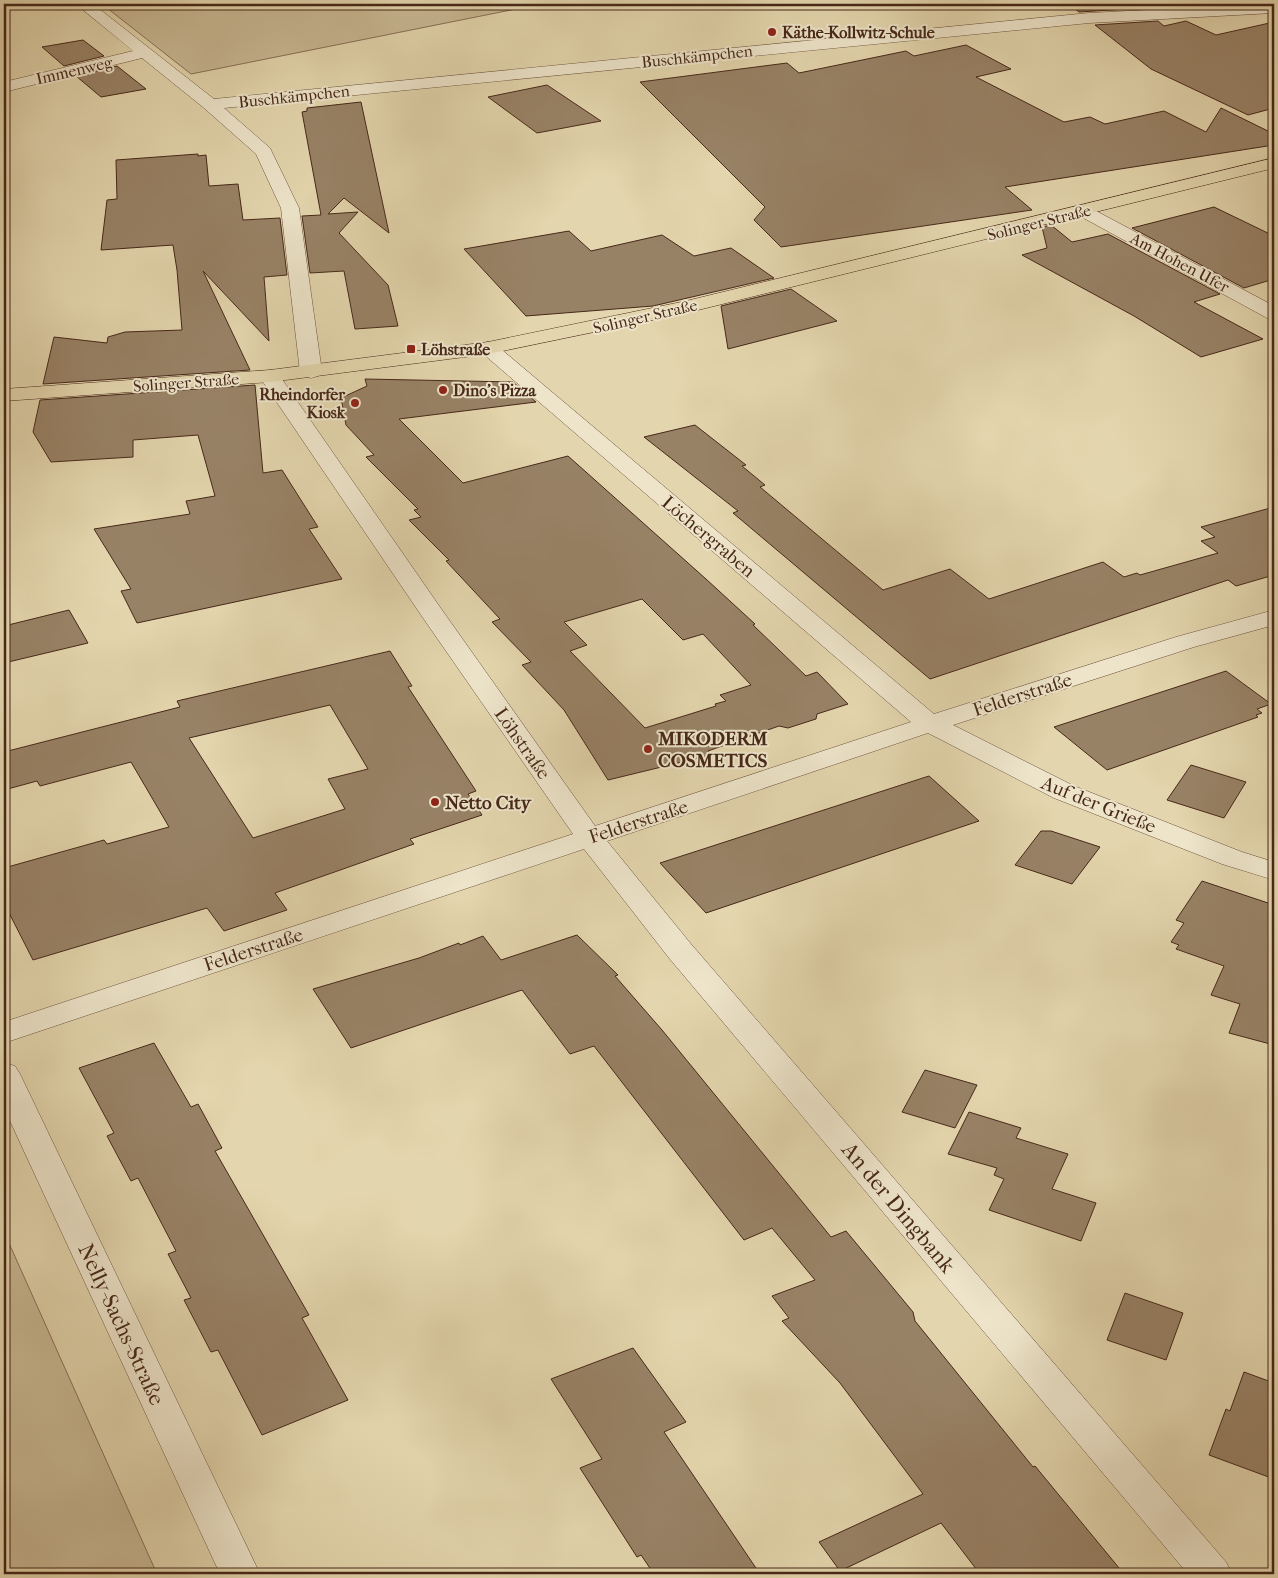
<svg xmlns="http://www.w3.org/2000/svg" width="1278" height="1578" viewBox="0 0 1278 1578" font-family="'IM FELL French Canon',serif">
<style>
.green{fill:#c8b894;stroke:#887056}
.building{fill:#988266;stroke:#472819;fill-rule:evenodd}
.lines{fill:none;stroke-linecap:round;stroke-linejoin:round}
.minor-casing{stroke:#6e533e;stroke-width:1}
.major-casing{stroke:#472819;stroke-width:1}
.minor{fill:#ede4ca;fill-rule:evenodd}
.major{fill:#e3d5ad;fill-rule:evenodd}
.poi-dot{fill:#8f2418;stroke:#ede4ca;stroke-width:2}
.labels{text-anchor:middle;stroke-width:4;stroke-linejoin:round;paint-order:stroke}
.far-poi-label{font-size:16px;font-weight:bold;fill:#472819;stroke:#ede4ca;text-anchor:start}
.far-street-label{font-size:16px;fill:#472819;stroke:#ede4ca}
.street-label{font-size:19px;fill:#472819;stroke:#ede4ca}
.poi-label{font-size:19px;font-weight:bold;fill:#472819;stroke:#ede4ca;text-anchor:start}
.near-street-label{font-size:22px;fill:#472819;stroke:#ede4ca}
</style>
<rect width="100%" height="100%" fill="#e3d5ad"/>
<filter id="stains"><feTurbulence type="fractalNoise" baseFrequency=".004" numOctaves="4"/><feColorMatrix values="0 0 0 0 .2 0 0 0 0 .09 0 0 0 0 .02 0 0 0 .5 -.17"/></filter>
<radialGradient id="worn" r=".72"><stop offset=".6" stop-color="#630" stop-opacity="0"/><stop offset="1" stop-color="#630" stop-opacity=".3"/></radialGradient>
<!-- green -->
<path class="green" d="M102,4H541L191,74Z
M4,1232L157,1574H4Z"/>
<!-- building -->
<path class="building" d="M1069,4H1138L1143,8L1079,12Z
M1158,21L1164,26L1186,21L1216,35L1274,22V108L1248,115L1151,69L1095,25Z
M83,40L104,56L64,66L42,47Z
M966,45L1011,69L976,77L1064,122L1090,117L1105,124L1164,111L1206,132L1221,108L1274,134V145L1005,187L1032,210L781,247L754,220L765,207L640,82L787,63L799,73L906,51L914,56Z
M117,66L146,89L101,97L76,76Z
M547,85L601,121L537,133L488,97Z
M361,102L389,233L344,198L328,214L358,212L339,233L388,285L398,326L355,329L344,271L310,273L302,216L321,215L302,112L307,111V108Z
M198,154V156L206,155L209,186L238,184L243,220L280,218L287,275L264,277L269,341L203,271L250,370L43,384L54,337L107,343L108,337L125,332L182,330L177,270L173,245L101,250L107,200L117,199L116,160Z
M1214,207L1274,236V279L1244,288L1132,228Z
M1051,225L1072,242L1108,234L1220,294L1194,302L1263,339L1201,357L1134,316L1022,255L1047,248L1042,227Z
M569,231L591,251L662,235L694,256L731,248L774,278L653,306L526,316L464,249Z
M791,289L837,321L728,349L721,306Z
M365,379L513,382L536,402L399,419L463,483L568,456L706,579L755,624L753,625L806,676L817,672L848,704L817,714L816,719L788,728L779,726L708,751L711,755L608,780L564,710L522,665L531,662L492,622L500,619L446,561L449,560L409,520L421,517L414,510L418,509L366,457L374,455L346,425L341,398L367,386ZM642,599L683,640L703,634L751,685L720,695L726,701L715,704L716,706L645,728L570,651L587,645L564,622Z
M255,385L263,473L282,470L318,527L309,529L342,579L137,623L121,591L131,589L94,529L190,514L186,501L215,496L198,435L133,440V457L51,462L33,432L40,400Z
M695,425L746,465L742,466L765,485L760,487L883,590L950,569L989,599L1103,562L1124,577L1137,573L1140,575L1218,553L1201,541L1215,537L1201,527L1274,507V575L1236,586L1228,580L930,679L733,513L738,511L644,437Z
M69,610L88,643L4,663V626Z
M390,651L412,686L408,687L476,791L468,794L482,815L410,839L414,844L275,893L287,910L224,931L207,908L33,960L4,903V868L104,840L107,844L169,827L131,762L40,786L37,781L4,790V752L180,707L177,701ZM330,705L368,769L328,779L345,809L253,838L189,738Z
M1226,671L1271,704L1257,709L1262,713L1256,715L1258,717L1107,770L1054,727Z
M1191,765L1246,782L1224,818L1167,800Z
M929,776L979,821L706,913L660,863Z
M1041,831H1051L1100,847L1072,884L1015,865Z
M1202,881L1274,905V1045L1229,1033L1240,1004L1211,995L1224,966L1176,949L1179,945L1171,942L1184,923L1176,920Z
M577,935L618,975L615,976L662,1030L831,1237L846,1231L913,1312L915,1321L1033,1467L1035,1466L1124,1574H980L941,1523L840,1571L819,1542L923,1494L840,1383L782,1321L789,1318L772,1296L815,1280L772,1228L744,1240L594,1046L570,1054L522,990L351,1048L313,989L419,958L459,943L460,945L483,936L501,960Z
M154,1043L191,1107L198,1104L222,1148L215,1151L309,1315L302,1318L348,1400L262,1435L218,1350L211,1352L184,1300L191,1298L168,1254L176,1251L138,1178L131,1181L107,1136L114,1133L79,1068Z
M925,1070L977,1085L955,1128L902,1112Z
M969,1112L1021,1128L1016,1138L1068,1154L1052,1189L1096,1203L1081,1241L989,1210L1004,1179L994,1175L997,1168L948,1154Z
M1125,1293L1183,1313L1166,1360L1107,1340Z
M633,1348L686,1422L664,1432L760,1574H654L641,1555L637,1557L580,1468L602,1459L551,1379Z
M1244,1372L1274,1383V1479L1209,1455L1226,1409L1230,1411Z"/>
<g class="lines">
<defs>
<path id="minor" d="M76,4H93L214,99L1089,13L1267,4H1274V13L1089,23L224,108L270,148L299,208L322,372L318,376L311,378L304,376L300,372L281,208L256,154L204,108L142,58L4,92V82L133,51Z
M1085,205L1274,306V320L1267,318L1078,215L1076,211L1078,207Z
M488,342L495,344L934,714L1176,637L1274,610V625L1194,647L953,725L1074,786L1242,852L1274,862V880L1222,864L1054,798L928,733L607,841L691,944L1226,1562L1232,1574H1188L669,958L584,849L4,1043V1022L573,834L421,615L259,376L263,372L270,370L277,372L442,610L595,826L911,722L481,352L478,348L481,344Z
M4,1063L15,1066L20,1074L260,1574H220L4,1108Z"/>
<path id="major" d="M1274,158V168L686,313L488,354L270,382L4,401V389L270,370L488,342L686,301Z"/>
</defs>
<!-- minor casing -->
<use href="#minor" class="minor-casing"/>
<!-- major casing -->
<use href="#major" class="major-casing"/>
<!-- minor -->
<use href="#minor" class="minor"/>
<!-- major -->
<use href="#major" class="major"/>
</g>
<!-- markers -->
<g class="poi-dot">
<circle cx="772" cy="32" r="5"/>
<rect x="406" y="344" width="10" height="10" rx="2.5"/>
<circle cx="443" cy="390" r="5"/>
<circle cx="355" cy="403" r="5"/>
<circle cx="648" cy="749" r="5"/>
<circle cx="435" cy="802" r="5"/>
</g>
<g class="labels">
<!-- far-poi labels -->
<g class="far-poi-label">
<text x="782" y="38">Käthe-Kollwitz-Schule</text>
<text x="421" y="355">Löhstraße</text>
<text x="453" y="396">Dino's Pizza</text>
<text x="345" y="400" text-anchor="end">Rheindorfer<tspan x="345" dy="18">Kiosk</tspan></text>
</g>
<!-- far-street labels -->
<g class="far-street-label">
<text transform="translate(697 56) rotate(-6)" y="6">Buschkämpchen</text>
<text transform="translate(74 70) rotate(-13)" y="6">Immenweg</text>
<text transform="translate(294 96) rotate(-6)" y="6">Buschkämpchen</text>
<text transform="translate(1039 222) rotate(-14)" y="6">Solinger Straße</text>
<text transform="translate(1180 262) rotate(28)" y="6">Am Hohen Ufer</text>
<text transform="translate(645 316) rotate(-13)" y="6">Solinger Straße</text>
<text transform="translate(186 382) rotate(-4)" y="6">Solinger Straße</text>
</g>
<!-- street labels -->
<g class="street-label">
<text transform="translate(709 536) rotate(40)" y="7">Löchergraben</text>
<text transform="translate(1022 694) rotate(-18)" y="7">Felderstraße</text>
<text transform="translate(523 743) rotate(55)" y="7">Löhstraße</text>
<text transform="translate(1099 804) rotate(22)" y="7">Auf der Grieße</text>
<text transform="translate(638 821) rotate(-18)" y="7">Felderstraße</text>
<text transform="translate(253 949) rotate(-18)" y="7">Felderstraße</text>
</g>
<!-- poi labels -->
<g class="poi-label">
<text x="658" y="745">MIKODERM<tspan x="658" dy="22">COSMETICS</tspan></text>
<text x="445" y="809">Netto City</text>
</g>
<!-- near-street labels -->
<g class="near-street-label">
<text transform="translate(899 1207) rotate(50)" y="8">An der Dingbank</text>
<text transform="translate(122 1324) rotate(65)" y="8">Nelly-Sachs-Straße</text>
</g>
</g>
<!-- margin -->
<rect width="1278" height="1578" fill="none" stroke="#e3d5ad" stroke-width="20"/>
<rect x="5" y="5" width="1268" height="1568" fill="none" stroke="#472819" stroke-width="2.5"/>
<rect x="10" y="10" width="1258" height="1558" fill="none" stroke="#472819"/>
<rect width="100%" height="100%" filter="url(#stains)"/>
<rect width="100%" height="100%" fill="url(#worn)"/>
</svg>
